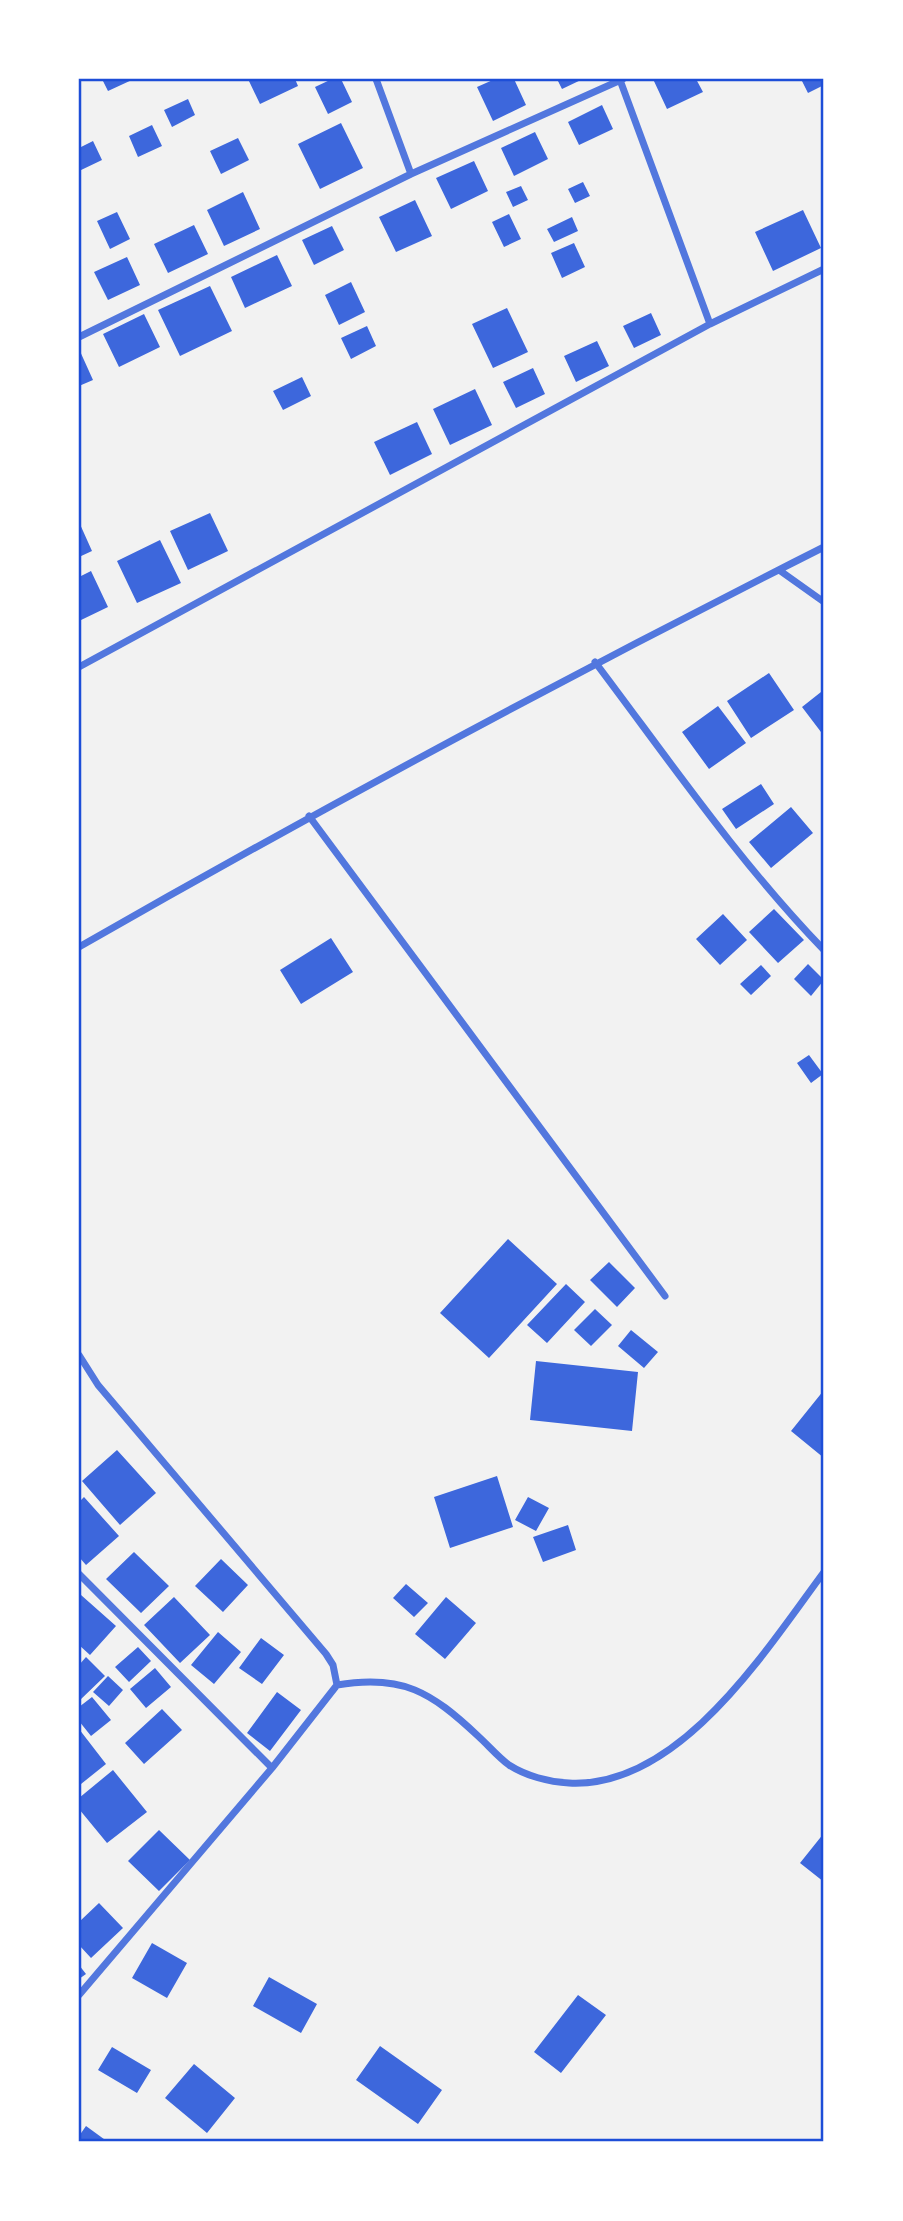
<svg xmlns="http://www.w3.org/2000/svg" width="903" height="2221" viewBox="0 0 903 2221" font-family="Raleway,sans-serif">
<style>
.building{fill:#3d67dc}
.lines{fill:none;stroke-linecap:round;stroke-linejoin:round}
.minor{stroke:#5277de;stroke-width:7}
.neatline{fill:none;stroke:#1d4ed8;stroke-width:2.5}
</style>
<rect width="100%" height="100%" fill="#f2f2f2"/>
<!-- building -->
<path class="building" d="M102,79H134L108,91Z
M248,79H295L298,86L260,104Z
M332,79H341L352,102L328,114L315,87Z
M495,79H514L526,105L493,121L477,87Z
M557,79H583L562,89Z
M653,79H696L703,92L667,109Z
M801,79H824V85L808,93Z
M188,99L195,115L172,127L164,110Z
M602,105L613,129L579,145L568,122Z
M341,123L363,168L320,189L298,144Z
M152,125L162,146L138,157L129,136Z
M535,132L548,159L514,176L501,148Z
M238,138L249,160L221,174L210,151Z
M93,141L102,160L79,171V148Z
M474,161L488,191L451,209L436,178Z
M583,182L590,196L575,203L568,189Z
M521,186L528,200L513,207L506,192Z
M243,192L260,229L224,246L207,210Z
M415,200L432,236L396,252L379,217Z
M803,210L821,248L773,271L755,232Z
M117,212L130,239L110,249L97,221Z
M509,214L521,239L504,247L492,222Z
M572,217L578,231L554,242L547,229Z
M194,225L208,254L168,273L154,244Z
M332,226L344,250L314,265L302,240Z
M574,243L585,267L562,278L551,253Z
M277,255L292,286L245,308L231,277Z
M127,257L140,285L108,300L94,272Z
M351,282L365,312L339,325L325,295Z
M210,286L232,331L180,356L158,310Z
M507,308L528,352L493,368L472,324Z
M651,313L661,335L634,348L623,326Z
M144,314L160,347L119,367L103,334Z
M367,326L376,346L351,359L341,338Z
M597,341L609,366L576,382L564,356Z
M79,349L93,380L79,386Z
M533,368L545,394L516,408L503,382Z
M302,377L311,396L283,410L273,391Z
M475,389L492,425L450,445L433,409Z
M417,422L432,454L390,475L374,442Z
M210,513L228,551L188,570L170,531Z
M79,522L92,551L79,557Z
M160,540L181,583L137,603L117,561Z
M91,571L108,607L79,621V577Z
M769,673L794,710L751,738L727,701Z
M821,692L824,696V736L802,707Z
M718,706L746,743L709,769L682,732Z
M761,784L774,804L736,829L722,809Z
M791,807L813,833L771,868L749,842Z
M774,909L804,940L778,963L749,932Z
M723,914L747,940L720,965L696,939Z
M331,938L353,972L301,1004L280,970Z
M808,964L824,980L811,996L794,979Z
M761,965L771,976L751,995L740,984Z
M809,1055L823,1074L811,1083L797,1063Z
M508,1239L557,1284L489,1358L440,1313Z
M609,1262L635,1288L617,1307L590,1280Z
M566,1284L585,1302L547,1343L527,1325Z
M595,1309L612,1325L591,1346L574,1330Z
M631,1330L658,1352L644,1368L618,1346Z
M536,1361L638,1372L632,1431L530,1420Z
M824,1390V1458L791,1431Z
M117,1450L156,1493L120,1525L82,1481Z
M497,1476L513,1527L450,1548L434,1497Z
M84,1497L119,1536L86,1565L79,1557V1502Z
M528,1497L549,1508L536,1531L515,1520Z
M568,1525L576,1550L543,1562L533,1537Z
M134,1552L169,1586L141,1613L106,1579Z
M221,1559L248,1585L223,1612L195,1586Z
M406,1584L428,1603L414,1617L393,1598Z
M81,1595L116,1626L90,1655L79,1645Z
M174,1597L210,1635L180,1663L144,1625Z
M446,1597L476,1623L445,1659L415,1634Z
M218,1632L241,1652L214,1684L191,1665Z
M261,1638L284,1655L262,1684L239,1668Z
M138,1647L151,1661L129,1682L115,1667Z
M86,1657L105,1676L79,1701V1665Z
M155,1668L171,1687L146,1708L130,1689Z
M108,1676L123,1690L109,1706L93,1692Z
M277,1692L301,1710L270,1751L247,1733Z
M92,1697L111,1720L91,1736L79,1721V1707Z
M162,1709L182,1730L144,1764L125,1743Z
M79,1729L106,1764L81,1784L79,1781Z
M113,1770L147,1812L107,1843L79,1809V1798Z
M159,1830L190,1860L159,1891L128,1861Z
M824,1833V1882L800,1863Z
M99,1903L123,1928L91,1958L79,1945V1922Z
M152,1943L187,1963L167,1998L132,1978Z
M79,1965L86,1974L79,1979Z
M269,1977L317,2004L301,2033L253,2006Z
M578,1995L606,2015L561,2073L534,2052Z
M380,2046L442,2090L418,2124L356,2080Z
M112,2047L151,2070L137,2093L98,2070Z
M194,2064L235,2098L207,2133L165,2098Z
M86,2126L108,2142H79V2136Z"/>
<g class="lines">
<!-- minor -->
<path class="minor" d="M376,79L411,174
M620,80L710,324
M79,337L411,174L623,79
M779,570L824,602
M595,662C669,760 739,862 824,950
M79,667L710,324L824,269
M309,816L665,1296
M79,947C324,807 572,674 824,547
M79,1355L98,1385L326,1654L333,1665L337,1685
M79,1574L272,1768
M79,1995L272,1768L337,1685C403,1674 431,1692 478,1736C488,1745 498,1757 509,1765C526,1776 549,1782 569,1783C679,1789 766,1650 824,1572"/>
</g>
<!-- border -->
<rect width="903" height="2221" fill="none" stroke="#ffffff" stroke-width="161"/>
<rect x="80" y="80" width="742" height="2060" class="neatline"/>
</svg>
